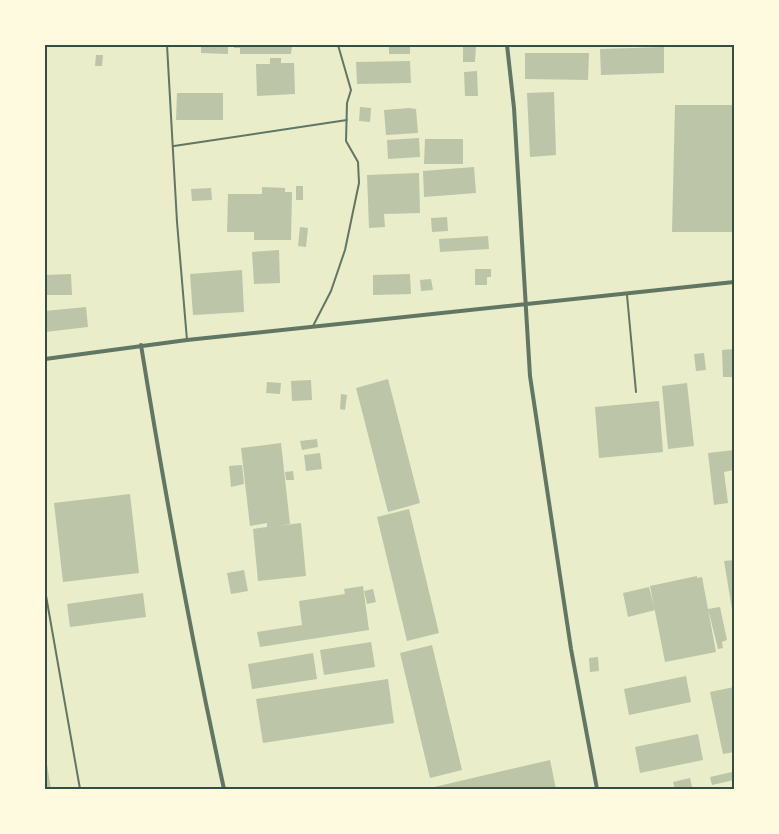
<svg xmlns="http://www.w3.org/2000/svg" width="779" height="834" viewBox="0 0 779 834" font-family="'Source Serif 4',serif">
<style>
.building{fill:#bcc5a7}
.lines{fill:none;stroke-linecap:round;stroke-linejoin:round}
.service{stroke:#617663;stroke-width:2}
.minor{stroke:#617663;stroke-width:4}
.neatline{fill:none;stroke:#344e41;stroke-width:2}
</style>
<rect width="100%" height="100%" fill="#e9edc9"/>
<!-- building -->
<path class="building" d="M201,45H228V54L201,53Z
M234,45H292L291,54H240V48H234Z
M389,45H410V54H389Z
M463,45H476L475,62H463Z
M664,47V73L601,75L600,49Z
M525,53H589L588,80L525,79Z
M96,55H103L102,66H95Z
M270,58H281V63H294L295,94L257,96L256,64H270Z
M410,61L411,83L357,84L356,62Z
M477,71L478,96H465L464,72Z
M554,92L556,155L530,157L527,93Z
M177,93H223V120H176Z
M675,105H734V232H672Z
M360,107L371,108L370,122L359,121Z
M409,108L416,109L418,133L386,135L384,110Z
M419,138L420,157L388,159L387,140Z
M425,139H463V164H424Z
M474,167L476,193L424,197L423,171Z
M419,173L420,213L384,214L385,227L369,228L367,175Z
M296,186H303V200H296Z
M262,187L285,188V192H292L291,240H254V232H227L228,194H262Z
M211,188L212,200L192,201L191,189Z
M447,217L448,231L432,232L431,218Z
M300,227L308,228L306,247L298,246Z
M488,236L489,249L440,252L439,239Z
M279,250L280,283L254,284L252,252Z
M475,269H491V277H487V285H475Z
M242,270L244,312L193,315L190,274Z
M71,274L72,295H45V275Z
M410,274L411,294L373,295V275Z
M431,279L433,290L421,291L420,280Z
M86,307L88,327L45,332V311Z
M734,349V377H723L722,350Z
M704,353L706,370L696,371L694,354Z
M388,379L420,503L388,512L356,388Z
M311,380L312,400L292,401L291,381Z
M267,382L281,383L280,394L266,393Z
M687,383L694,446L668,449L662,386Z
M341,394L347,395L345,410L340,409Z
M659,401L663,452L599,458L595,407Z
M317,439L318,447L302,450L300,441Z
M281,443L290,524L277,526L301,523L306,576L258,581L253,529L267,527V523L250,526L241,448Z
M734,450V470L724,472L728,503L714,505L708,453Z
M320,453L322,469L306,471L304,455Z
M242,465L244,484L231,487L229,466Z
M293,471L294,480H286L285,472Z
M130,494L139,573L63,582L54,503Z
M409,509L439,633L407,641L377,517Z
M734,560V615H733L724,561Z
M244,570L248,591L231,594L227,573Z
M697,576V578L702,577L716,652L665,662L650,586Z
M363,586L369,630L260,647L257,632L302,625L299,601L345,594L344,589Z
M649,587L655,610L628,617L623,593Z
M373,589L376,602L367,604L364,591Z
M143,593L146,617L70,627L67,604Z
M720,607L727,640L722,642L723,648L718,649L708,609Z
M371,642L375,667L324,675L320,650Z
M432,645L462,770L430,778L400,653Z
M313,653L317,679L252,689L248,664Z
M598,657L599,671L590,672L589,658Z
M686,676L691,702L629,715L624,689Z
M388,679L394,723L263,743L256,699Z
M734,687V752L723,754L710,692Z
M698,734L703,760L640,773L635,747Z
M45,758H46L51,789H45Z
M550,760L556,789H430V788Z
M732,772L734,780L712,785L710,777Z
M690,778L692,787L675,789L673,782Z"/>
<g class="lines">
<!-- service -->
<path class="service" d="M167,45L177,222L187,340
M174,146L347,120
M627,295L636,392
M313,326L331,291L345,250L359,183L358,162L346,141L347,103L351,90L338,45
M45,590L80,789"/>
<!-- minor -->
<path class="minor" d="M507,45L514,108L530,376L571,649L597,789
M141,345C165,494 192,642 224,789
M45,359L187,340L734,282"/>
</g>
<!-- border -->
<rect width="779" height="834" fill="none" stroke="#fefae0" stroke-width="92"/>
<rect x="46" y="46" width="687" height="742" class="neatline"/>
</svg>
